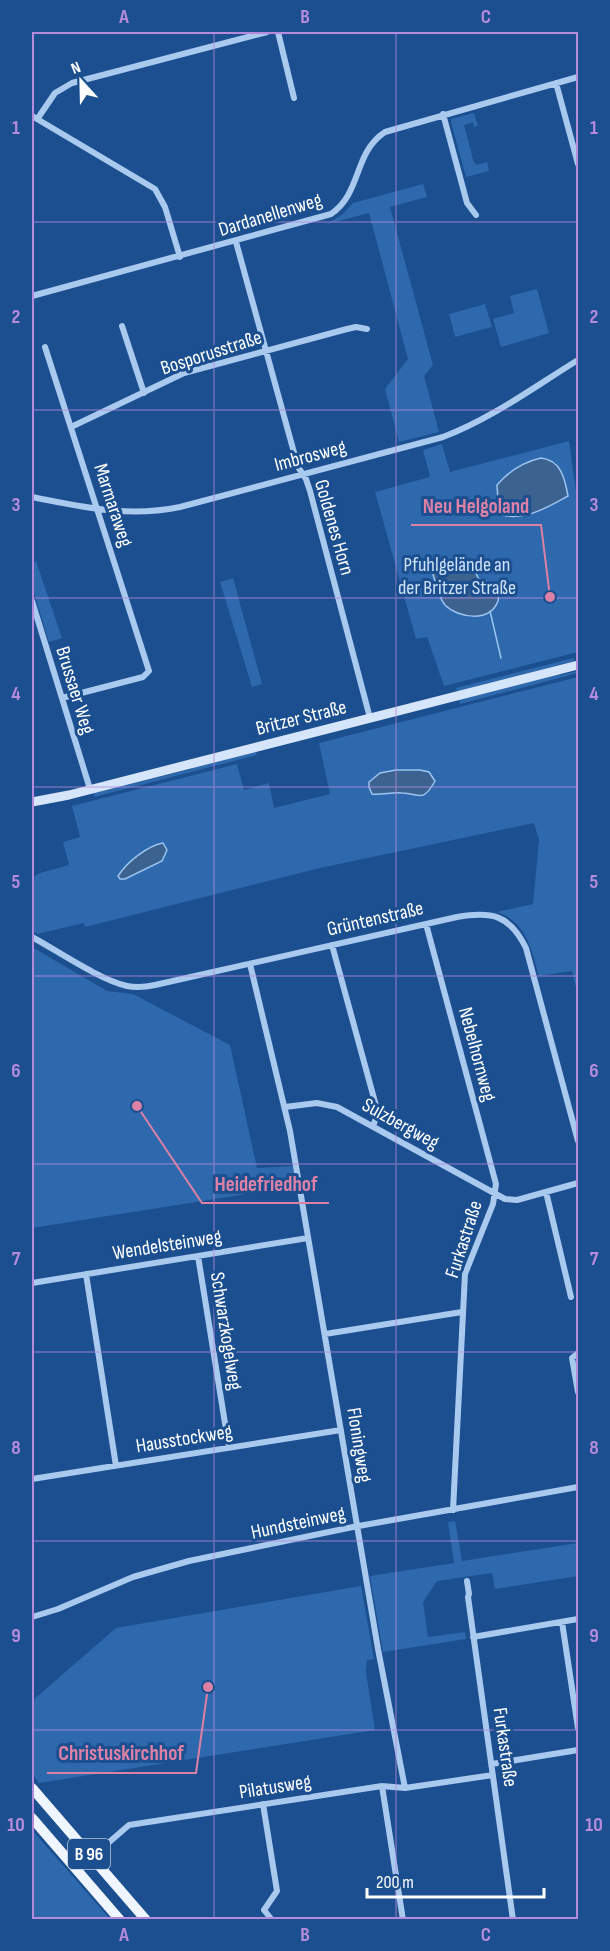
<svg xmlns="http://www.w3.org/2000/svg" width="610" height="1951" viewBox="0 0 610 1951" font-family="'Sofia Sans Condensed',sans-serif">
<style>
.green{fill:#2e69ad}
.water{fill:#3c6290;stroke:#9cc4f0;stroke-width:1.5}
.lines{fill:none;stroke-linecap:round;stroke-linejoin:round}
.stream{stroke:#9cc4f0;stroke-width:1.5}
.minor{stroke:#a9c9ee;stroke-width:6}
.secondary{stroke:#d6e6fa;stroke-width:9}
.primary{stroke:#f0f6ff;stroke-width:10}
.grid{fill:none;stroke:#b68bdc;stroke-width:1.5;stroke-opacity:0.55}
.labels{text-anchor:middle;stroke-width:6;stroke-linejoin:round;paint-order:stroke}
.shield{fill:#1b4f8f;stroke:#bbcadd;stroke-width:1.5}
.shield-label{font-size:18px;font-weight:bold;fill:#fff}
.street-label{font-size:20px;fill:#fff;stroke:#1b4f8f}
.park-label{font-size:20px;fill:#cfe3fa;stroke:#1b4f8f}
.leader{fill:none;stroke:#dd80a5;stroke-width:2}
.callout-dot{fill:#dd80a5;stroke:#1b4f8f;stroke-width:2}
.callout-label{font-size:21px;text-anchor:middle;font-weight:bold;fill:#dd80a5;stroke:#1b4f8f;stroke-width:6;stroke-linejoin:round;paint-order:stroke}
.neatline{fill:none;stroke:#b68bdc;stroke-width:2}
.grid-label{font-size:20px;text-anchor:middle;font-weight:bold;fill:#b68bdc}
</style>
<rect width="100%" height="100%" fill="#1b4f8f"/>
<!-- green -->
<path class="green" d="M474,113L478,126L474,127L473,122L464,125L474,163L477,165L487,162L489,171L466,177L451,122V119Z
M423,184L427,197L390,207L433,365L424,376L439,432L399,442L385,389L408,359L369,213L327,224L343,214L353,203Z
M537,289L549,333L501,347L493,319L514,313L510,296Z
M485,304L492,327L455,337L449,314Z
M569,441L578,506V652L444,686L427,637L416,639L375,492L430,477L423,450L442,444L450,472Z
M36,561L62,638L49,642L32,586V563Z
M233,578L262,684L252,687L220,582Z
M574,658V661L458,693L456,688Z
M578,671V673L460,704L459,698L559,673L560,675Z
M578,677V996L572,971L539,976C532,951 526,921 497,912L533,904L539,840L534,823L320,868L97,924L85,927L84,923L37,934L32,930V878L40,873L69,865L63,842L80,837L72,806L237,764L244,790L269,783L274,808L330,794L319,743Z
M255,750L257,755L94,797V792L98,790L99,792L192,769V767Z
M32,947L107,991L133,994L230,1045L257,1168L293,1166L297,1186L32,1228Z
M455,1521L462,1561L578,1543V1576L495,1589L492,1573L437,1581L423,1602L428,1637L465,1632L466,1639L383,1652L370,1576L454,1563L448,1522Z
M361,1586L374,1659L367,1660L366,1672L375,1730L39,1783L32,1773V1701L116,1628Z
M32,1830L110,1919H32Z"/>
<!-- water -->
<path class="water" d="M541,458C561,460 565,479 568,496C548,507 525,521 502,515L498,500L497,485C509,471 523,462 541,458Z
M448,559H462L476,573L479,580L494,583C496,588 500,595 498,601C490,623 458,618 445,605C440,599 434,578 432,570L436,560Z
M396,770H420L429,772L435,781C422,804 420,793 402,793C392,792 382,795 372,794L369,787V782L380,773Z
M163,843L167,850L162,861L125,879H120L118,876C127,862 147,846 163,843Z"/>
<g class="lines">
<!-- stream -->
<path class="stream" d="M490,611L501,658"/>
<!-- minor -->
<path class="minor" d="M278,32L294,98
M556,83L578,164
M443,114L467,203L476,215
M32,116L155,189L165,207L180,257
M38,118L55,93L72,83L267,32
M236,242L298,467L306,479L310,491L370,718
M32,296L331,214C362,193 353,153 385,132L578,77
M122,326L144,393
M45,347L149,671L143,677L62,698
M71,427L184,373L347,329L356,327L367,329
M32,497C83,507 127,518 180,507L443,437C491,419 534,387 578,360
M32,601L90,789
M426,924L496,1184L493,1204L465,1274L453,1510
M32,937C58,951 100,980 127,986C137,988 146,987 155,985L457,917C492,911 510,915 526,948L578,1141
M332,945L378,1113L373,1126
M250,964L290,1131L378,1649L405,1788
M285,1107L317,1103L337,1107L505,1199L517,1200L578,1183
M546,1192L571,1297
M198,1256L229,1448
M86,1274L116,1466
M32,1283L308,1238
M325,1334L462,1312
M578,1353L572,1358L578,1392
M32,1479L341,1430
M467,1581L469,1594L468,1597L513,1920
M32,1617L58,1609L133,1577L189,1561L353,1527L578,1487
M562,1622L578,1728
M473,1637L578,1619
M492,1764L578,1750
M382,1786L403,1920
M263,1804L277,1891L264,1910L272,1920
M77,1870L129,1825L382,1786L405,1788L493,1775"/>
<!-- secondary -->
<path class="secondary" d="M32,802L69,795L578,665"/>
<!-- primary -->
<path class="primary" d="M32,1788L146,1920
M32,1818L120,1920"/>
</g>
<!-- grid -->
<path class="grid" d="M214,32V1920M396,32V1920M32,222H578M32,410H578M32,598H578M32,787H578M32,976H578M32,1164H578M32,1352H578M32,1541H578M32,1730H578"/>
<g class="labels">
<!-- shield labels -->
<rect class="shield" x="68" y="1839" width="42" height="30" rx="4.5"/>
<g class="shield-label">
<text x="89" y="1860">B 96</text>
</g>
<!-- street labels -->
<g class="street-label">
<text transform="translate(270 214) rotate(-17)" y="7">Dardanellenweg</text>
<text transform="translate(211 352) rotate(-18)" y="7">Bosporusstraße</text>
<text transform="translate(310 455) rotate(-15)" y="7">Imbrosweg</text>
<text transform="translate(114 505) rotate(72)" y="7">Marmaraweg</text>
<text transform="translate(335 527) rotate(74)" y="7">Goldenes Horn</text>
<text transform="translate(76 690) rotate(73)" y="7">Brussaer Weg</text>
<text transform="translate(301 717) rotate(-14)" y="7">Britzer Straße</text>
<text transform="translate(375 918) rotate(-13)" y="7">Grüntenstraße</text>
<text transform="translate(478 1054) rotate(75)" y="7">Nebelhornweg</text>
<text transform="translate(401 1123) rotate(29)" y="7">Sulzbergweg</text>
<text transform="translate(463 1239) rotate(-72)" y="7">Furkastraße</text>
<text transform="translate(167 1244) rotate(-9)" y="7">Wendelsteinweg</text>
<text transform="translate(227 1331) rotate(81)" y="7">Schwarzkogelweg</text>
<text transform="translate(184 1438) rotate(-9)" y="7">Hausstockweg</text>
<text transform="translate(360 1445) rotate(81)" y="7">Floningweg</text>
<text transform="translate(298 1522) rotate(-12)" y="7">Hundsteinweg</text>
<text transform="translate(506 1747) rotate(82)" y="7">Furkastraße</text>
<text transform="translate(275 1786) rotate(-9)" y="7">Pilatusweg</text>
</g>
<!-- park labels -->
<g class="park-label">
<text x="457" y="571">Pfuhlgelände an<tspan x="457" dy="23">der Britzer Straße</tspan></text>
</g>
</g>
<!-- callouts -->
<path class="leader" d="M550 597L541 525H411M137 1106L202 1203H329M208 1687L196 1773H47"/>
<g class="callout-dot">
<circle cx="550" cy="597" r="6"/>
<circle cx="137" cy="1106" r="6"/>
<circle cx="208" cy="1687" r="6"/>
</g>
<g class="callout-label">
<text x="476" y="513">Neu Helgoland</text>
<text x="266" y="1191">Heidefriedhof</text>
<text x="121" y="1760">Christuskirchhof</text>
</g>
<!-- border -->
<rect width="610" height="1951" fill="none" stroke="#1b4f8f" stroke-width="66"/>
<!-- north arrow -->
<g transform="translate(81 81) rotate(338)" stroke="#1b4f8f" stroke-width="4.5" paint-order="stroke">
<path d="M0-4.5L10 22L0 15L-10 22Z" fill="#ffffff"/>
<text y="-9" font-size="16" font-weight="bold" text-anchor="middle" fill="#ffffff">N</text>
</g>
<!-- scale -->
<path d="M367 1888v9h177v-9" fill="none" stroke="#ffffff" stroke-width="3"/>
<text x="376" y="1888" font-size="18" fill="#ffffff" stroke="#1b4f8f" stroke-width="4.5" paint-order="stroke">200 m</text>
<rect x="33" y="33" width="544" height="1885" class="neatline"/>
<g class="grid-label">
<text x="124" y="23">A</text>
<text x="305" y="23">B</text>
<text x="486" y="23">C</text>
<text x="16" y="134">1</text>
<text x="594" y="134">1</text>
<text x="16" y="323">2</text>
<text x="594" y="323">2</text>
<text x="16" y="511">3</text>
<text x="594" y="511">3</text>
<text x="16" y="700">4</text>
<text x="594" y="700">4</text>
<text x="16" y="888">5</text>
<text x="594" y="888">5</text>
<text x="16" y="1077">6</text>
<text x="594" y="1077">6</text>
<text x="16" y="1265">7</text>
<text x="594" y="1265">7</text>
<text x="16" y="1454">8</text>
<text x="594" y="1454">8</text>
<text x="16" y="1642">9</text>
<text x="594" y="1642">9</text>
<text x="16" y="1831">10</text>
<text x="594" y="1831">10</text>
<text x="124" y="1941">A</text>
<text x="305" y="1941">B</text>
<text x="486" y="1941">C</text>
</g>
</svg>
